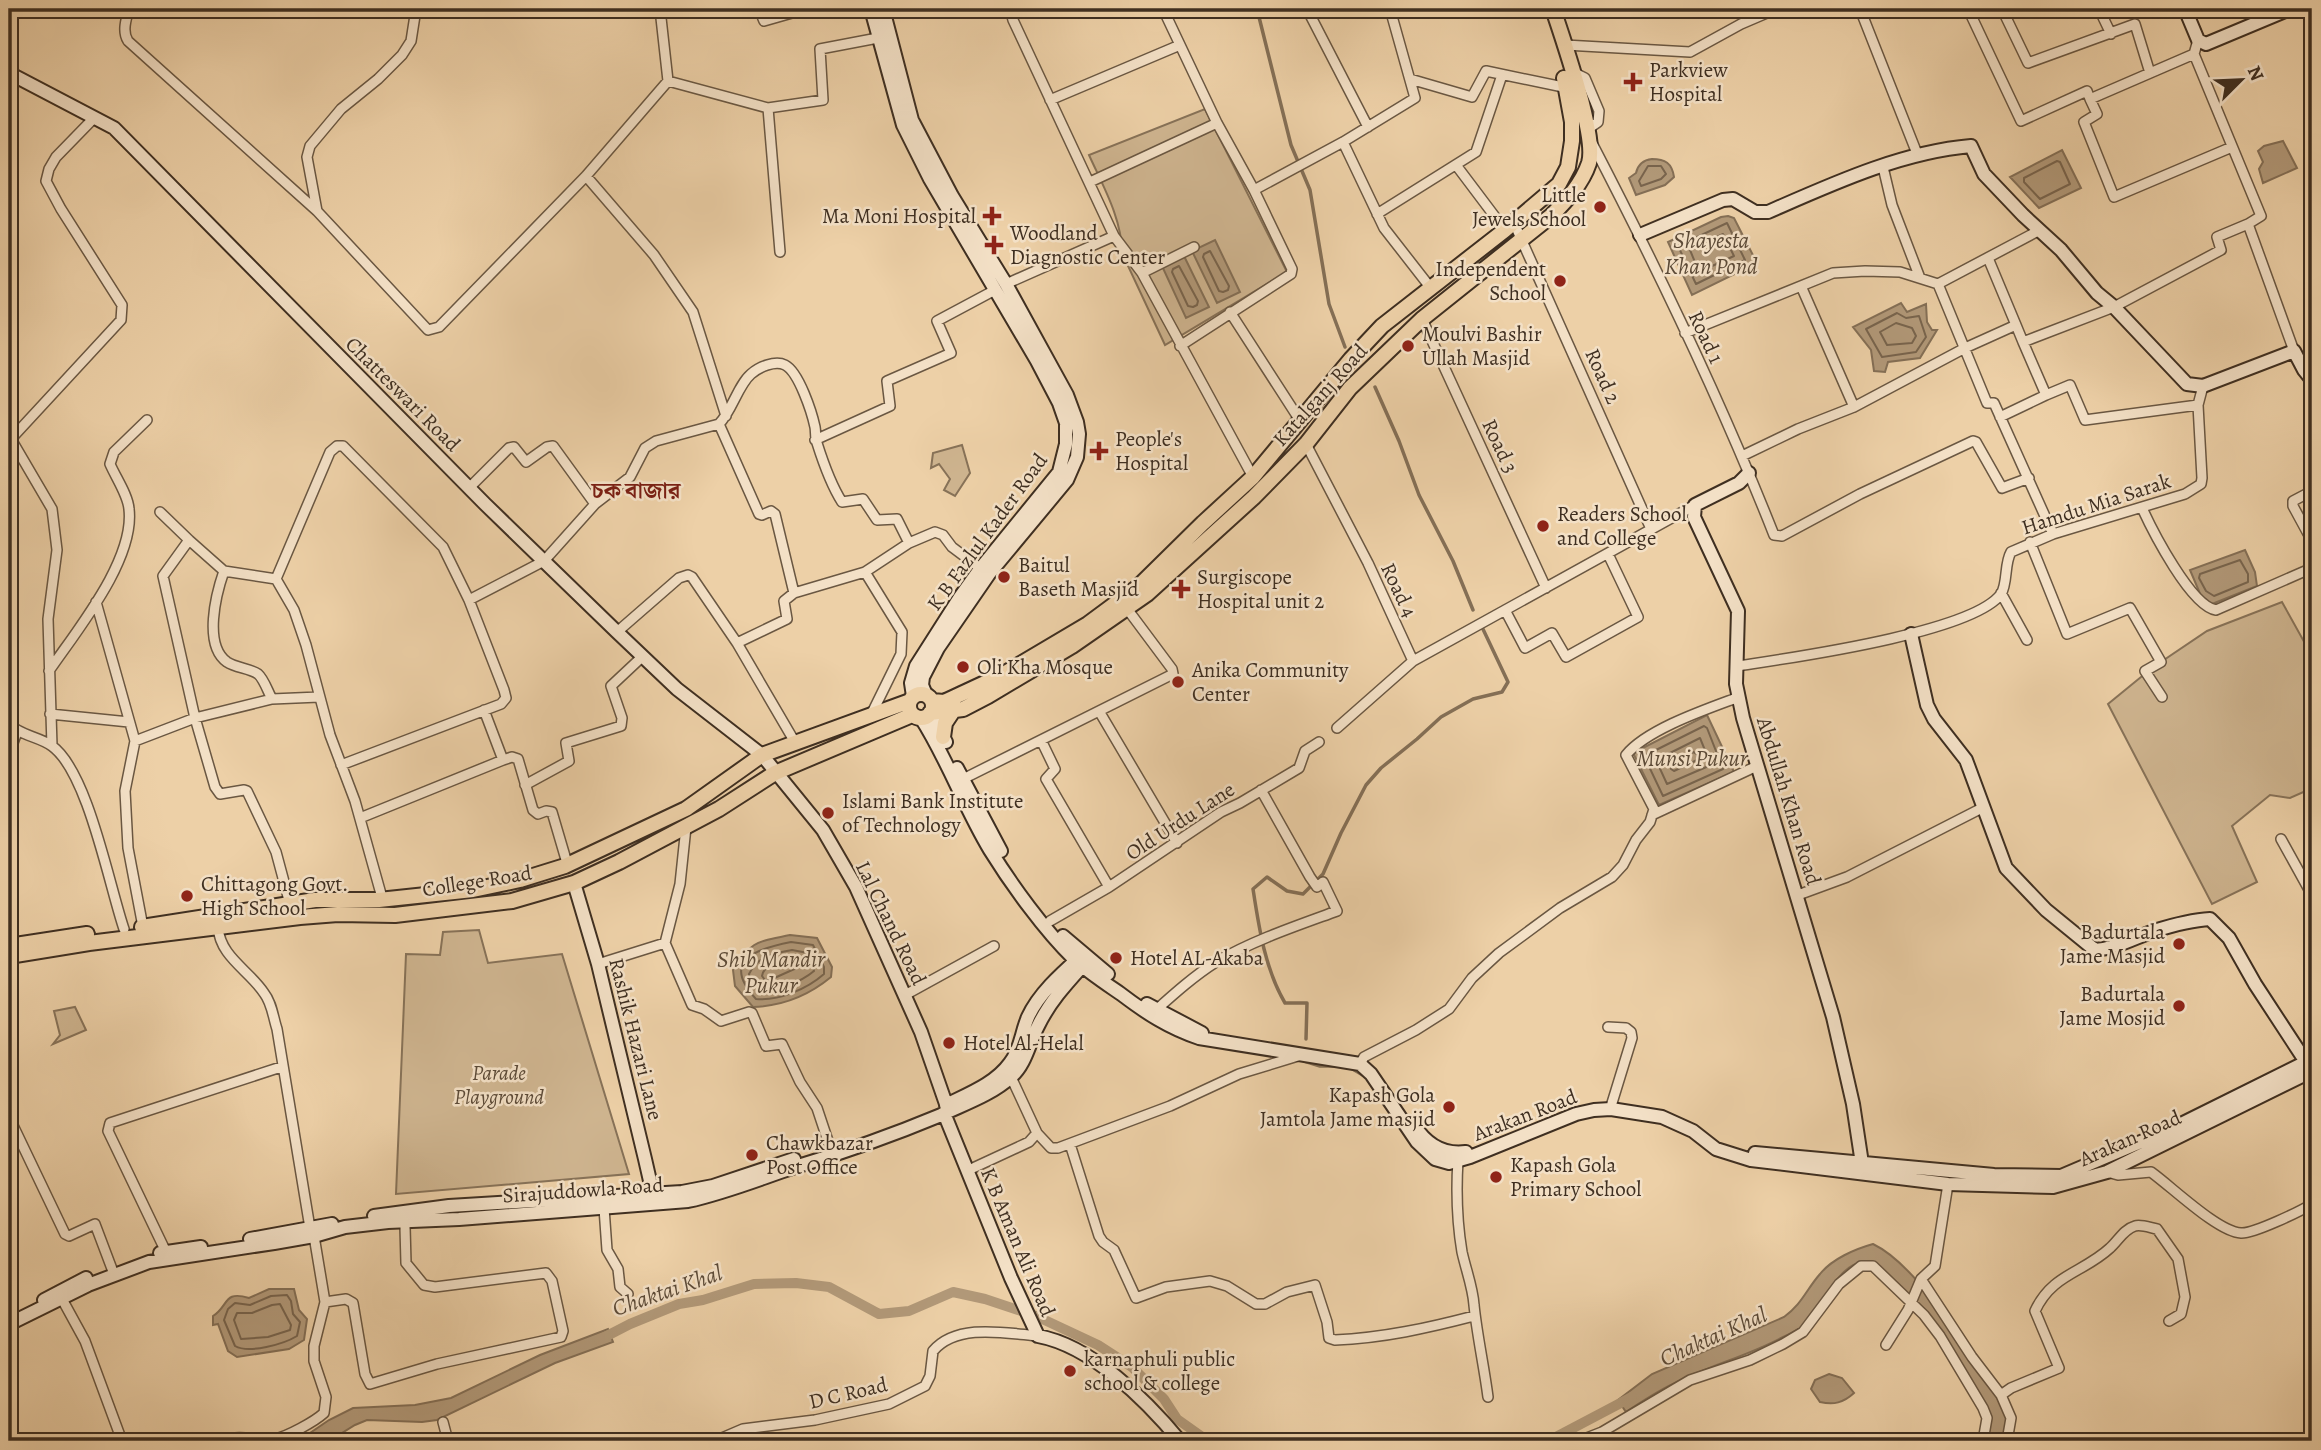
<svg xmlns="http://www.w3.org/2000/svg" width="2321" height="1450" viewBox="0 0 2321 1450" font-family="Alegreya,'Noto Serif Bengali',serif">
<style>
.green{fill:#cfb590;stroke:#877258;stroke-width:2}
.water{fill:#b29979;stroke:#846f56;stroke-width:2}
.lines{fill:none;stroke-linecap:round;stroke-linejoin:round}
.shore{stroke:#78644d;stroke-width:2}
.stream{stroke:#846f56;stroke-width:3.5}
.canal{stroke:#b29979;stroke-width:10}
.street-casing{stroke:#6a5742;stroke-width:12}
.secondary-casing{stroke:#3f2f21;stroke-width:16}
.primary-casing{stroke:#3f2f21;stroke-width:18}
.street{stroke:#f3e0c6;stroke-width:9}
.secondary{stroke:#f3e0c6;stroke-width:12}
.primary{stroke:#edd0a7;stroke-width:14}
.poi-dot{fill:#8f2418;stroke:#f3e0c6;stroke-width:2.5}
.labels{text-anchor:middle;stroke-width:5;stroke-linejoin:round;paint-order:stroke}
.poi-label{font-size:21px;fill:#3f2f21;stroke:#f3e0c6;text-anchor:start}
.street-label{font-size:21px;fill:#3f2f21;stroke:#f3e0c6}
.park-label{font-size:21px;font-style:italic;fill:#5c4a37;stroke:#f3e0c6}
.water-label{font-size:23px;font-style:italic;fill:#5c4a37;stroke:#f3e0c6}
.neighbourhood-label{font-size:23px;font-weight:bold;fill:#7a1f14;stroke:#f3e0c6}
</style>
<rect width="100%" height="100%" fill="#edd0a7"/>
<filter id="stains"><feTurbulence type="fractalNoise" baseFrequency=".00286" numOctaves="4"/><feColorMatrix values="0 0 0 0 .2 0 0 0 0 .09 0 0 0 0 .02 0 0 0 .5 -.17"/></filter>
<radialGradient id="worn" r=".72"><stop offset=".6" stop-color="#630" stop-opacity="0"/><stop offset="1" stop-color="#630" stop-opacity=".3"/></radialGradient>
<!-- green -->
<path class="green" d="M1205,109L1287,272L1165,345L1122,253C1122,219 1103,186 1089,155Z
M962,445L970,473L955,496L944,490L950,479L939,464L931,468L933,453Z
M2282,602L2312,656V767L2308,790L2290,798L2270,795L2232,826L2257,882L2212,904L2108,704L2152,668L2207,631Z
M479,930L488,963L562,954L629,1174L396,1194L406,954L440,955L443,932Z
M75,1007L86,1030L53,1044L60,1035L54,1011Z"/>
<!-- water -->
<path class="water" d="M2283,141L2297,168L2263,183L2259,169L2263,162L2258,151L2264,146Z
M2062,150L2081,188L2039,208L2010,177Z
M1652,159C1665,159 1672,163 1674,177L1665,185L1636,195L1629,178L1636,173C1638,164 1643,160 1652,159Z
M1728,216L1734,218L1757,263L1692,295L1668,242L1721,217Z
M1215,240L1240,292L1217,303L1192,251Z
M1184,256L1209,307L1186,318L1162,266Z
M1901,303L1907,312L1926,304L1927,322L1932,330H1937L1920,358L1888,362L1885,372L1874,371L1871,350L1853,327Z
M2245,550L2255,572L2257,586L2212,604L2201,596L2190,570Z
M1707,715L1734,772L1659,805L1633,753Z
M790,935L817,938L832,967L831,977C808,996 783,1006 753,1007L735,986L733,970C752,940 757,942 790,935Z
M1873,1244C1921,1267 1970,1356 2000,1400L2007,1418L2004,1441H1984L1989,1423L1938,1329L1919,1304L1871,1262C1838,1259 1826,1302 1808,1322C1801,1329 1790,1334 1781,1338C1747,1356 1711,1365 1677,1382C1659,1390 1643,1401 1626,1412L1618,1400L1652,1374L1784,1317C1802,1304 1806,1290 1820,1274C1832,1259 1855,1249 1873,1244Z
M269,1289H294L299,1310L307,1319L304,1340L289,1349L237,1357L228,1351L218,1324L213,1325V1316C229,1306 223,1290 249,1298Z
M608,1329L613,1342L555,1363L437,1420L422,1422L367,1420L355,1425L329,1441H291L304,1437L329,1420L353,1408L415,1405L451,1398L540,1355Z
M1829,1374L1842,1378L1854,1393C1843,1403 1834,1405 1820,1402L1811,1389L1815,1380Z"/>
<g class="lines">
<!-- shore -->
<path class="shore" d="M2057,161L2060,162L2070,184L2040,199L2024,182V178Z
M1648,166H1661L1666,174L1661,179L1641,186L1639,181Z
M1727,223L1745,260L1696,284L1678,246Z
M1723,234L1734,256L1699,272L1690,250Z
M1210,251L1229,286L1228,290L1223,292L1219,291L1203,257L1204,254Z
M1179,266L1198,301L1197,305L1193,307L1188,306L1172,272L1173,269Z
M1897,313L1906,318L1919,316L1926,337L1916,352L1882,357L1866,329Z
M1896,323L1912,328L1916,336L1912,343L1887,345L1880,332Z
M2240,560L2248,574V582L2214,596L2206,591L2199,578L2200,574Z
M1704,726L1707,728L1723,769L1663,796L1644,756Z
M1700,738L1711,765L1667,784L1656,760Z
M1693,752L1697,754V760L1674,771L1671,769V764Z
M791,942L813,945L824,967V974C807,989 779,1001 756,999C720,960 756,949 791,942Z
M792,950L808,953L814,971C801,982 776,992 759,990L750,979L749,974C759,955 773,954 792,950Z
M793,961L800,962L801,966L770,980H765L762,976C764,963 781,963 793,961Z
M287,1295L291,1301L293,1314L300,1322L297,1336C284,1344 249,1354 235,1346L224,1320L228,1309L235,1303L250,1305L271,1296Z
M280,1304L291,1325L290,1330L268,1337L241,1339L234,1320L237,1313H252L272,1305Z"/>
<!-- stream -->
<path class="stream" d="M1257,9L1291,145L1310,190L1329,304L1345,347
M1375,387L1399,441L1419,495L1453,561L1473,610
M1306,1039L1307,1003H1285C1265,969 1259,928 1253,889L1267,877L1287,891L1303,894L1323,874L1341,833L1366,785L1381,768L1417,739L1441,717L1473,699L1502,692L1508,682L1482,627
M1304,1061L1320,1066H1334
M1351,1068L1366,1077"/>
<!-- canal -->
<path class="canal" d="M599,1340L630,1324L679,1304L703,1300L754,1284L796,1283L829,1287L879,1314L909,1311L953,1292L985,1299L1036,1316L1098,1345L1132,1367L1164,1399L1177,1419L1208,1441
M1526,1441L1556,1437L1632,1397"/>
<defs>
<path id="street" d="M129,9C126,19 122,32 128,41L317,211
M416,9L411,41L402,55L378,79L341,109L310,146L307,157L317,211L428,330L439,327L586,176L668,81
M660,9L668,81L768,108L823,100L820,49L883,37
M759,9L764,21L806,9
M1010,9L1013,20L1114,236L1142,273L1253,477
M1163,9L1217,123L1254,190L1292,269L1291,274L1180,346
M1307,9L1368,127
M1860,9L1918,156
M1974,9L1969,11L2021,121L2087,91L2090,99L2194,54
M2002,9L2028,63L2135,24L2150,73
M2099,9L2111,34
M2198,40L2194,54L2261,216L2248,224L2294,351
M1565,45L1690,52L1741,24L1776,9
M1573,72L1585,78L1599,111L1598,122L1588,129
M1410,79L1472,97L1486,71L1568,88
M2090,99L2097,114L2084,122L2114,197L2232,147
M1050,100L1180,45
M768,108L780,252
M1343,142L1384,228L1430,287
M1592,143C1658,270 1721,401 1774,535L1782,536L1860,494L1973,441L1976,442L2002,488L2029,478
M1456,165L1505,230
M1883,167L1892,205L1920,278
M586,176L654,255L693,312L726,416
M1090,182L1217,123
M1254,190L1343,142L1415,98L1390,9
M1377,214L1476,152L1502,75
M1514,223L1651,529
M2040,230L1938,284L1987,403H1994L2053,534
M1988,258L2016,325
M1142,273L1194,247
M1006,284L1114,236
M1801,286L1854,407
M1230,312L1301,422
M1422,319L1546,588
M1685,333L1833,273L1865,271L1900,272L1938,284
M2046,395L2070,385L2085,420L2198,405
M2000,417L2046,395L2023,342L2114,307L2221,250L2217,237L2248,224
M719,424L759,514L762,515L771,511L775,514L794,593
M815,440L890,406L887,381L951,353L937,321L995,290
M1306,444L1368,563L1413,661L1337,728
M1742,456L1798,429L1854,407L1965,348L2016,325L2023,342
M469,488L509,448L514,447L526,462L547,447L553,446L595,504
M2312,491L2293,501V506L2312,541
M2142,508C2153,532 2191,606 2216,610L2312,568
M160,512L189,540L163,576L195,718L215,787L220,794L244,790L247,791L276,852L290,904
M189,540L224,571
M2030,542L2067,634L2130,608L2161,662L2145,671L2162,697
M865,572L902,632L901,654L871,715
M276,579L330,452L337,446H343L443,547L469,600L504,690L506,698L501,704L341,765
M2001,593L2027,640
M469,600L544,561L595,504L630,477L645,448L656,441L719,424C732,411 738,385 751,374C759,367 775,360 785,365C799,372 812,413 815,427C816,432 815,438 817,443C823,462 831,485 842,502L863,499L877,520L897,519L909,543
M96,602L135,741L125,791L128,848L143,927
M1505,610L1525,648L1552,633L1566,657L1638,617L1608,554
M617,632L679,578L688,575L692,577L737,643L796,744
M737,643L787,619L784,601L794,593L865,572L909,543L935,532L943,535L952,547L984,571
M1413,661L1695,505
M1738,666C1789,658 1972,633 2001,594C2008,583 2004,564 2011,552L2053,534L2185,494L2201,484L2202,478L2198,405L2203,386
M49,671C77,630 135,560 129,509C128,495 116,478 110,464L114,452L147,420
M272,699C268,692 264,679 258,674C249,668 236,668 227,662C203,645 216,594 224,571L276,579L294,610L306,645L330,735L355,801L381,894L379,900
M484,710L503,760L512,757L518,759L533,810L538,814L546,811L552,812L567,863L566,865
M1099,711L1177,843
M50,714L129,722
M9,724C21,736 38,736 52,746C88,772 109,885 124,929
M1041,740L1055,769L1046,779L1109,887
M135,741L195,718L272,699L319,697
M52,746L48,619L57,550L52,509L11,439L121,320L122,305L61,209L46,181L49,169L56,157L94,118
M9,754L17,732
M963,779L1173,674L1172,669L1128,610
M525,785L569,761L566,743L621,726L622,718L611,686L643,656
M1652,815L1757,766
M360,818L503,760
M686,827L680,884L665,943L692,1005L704,1009L721,1021L749,1012L752,1013L766,1046L782,1044L800,1082L817,1108L831,1150
M2281,839L2312,895
M1798,895L1847,877L1982,808
M1050,921L1109,887L1221,812L1240,803L1299,768L1305,751L1319,742
M218,927C220,957 249,970 264,993C272,1003 273,1017 277,1029L310,1228
M598,964L665,943
M905,995L994,946
M1156,1010C1175,993 1194,976 1216,962C1254,940 1296,926 1337,911L1323,882L1317,887L1310,877L1261,790
M1608,1027L1626,1028L1631,1032L1632,1038L1612,1103
M1360,1064L1364,1057L1416,1030L1449,1009L1472,978L1499,953L1560,908L1612,877L1623,865L1636,840L1650,822L1654,809L1626,755C1647,729 1707,709 1739,697
M1008,1075L1011,1077L1037,1133L1051,1148H1058L1170,1106L1239,1074L1298,1056
M9,1117L65,1234L69,1236L95,1224L112,1269
M1070,1144L1099,1236L1103,1242L1114,1250L1136,1298L1166,1287L1210,1281L1227,1286L1256,1304H1265L1287,1292L1315,1285L1327,1322L1329,1338L1335,1340C1383,1338 1428,1328 1474,1316
M1458,1160C1456,1191 1457,1222 1462,1252C1466,1270 1473,1288 1474,1305C1477,1335 1484,1366 1488,1397
M973,1168L1029,1142L1037,1133
M2107,1172L2118,1175L2151,1172C2172,1187 2218,1232 2241,1233C2253,1234 2301,1211 2312,1204
M604,1208L607,1250L618,1269L620,1287L628,1294
M166,1252L108,1131L110,1123L281,1067
M1921,1279L1972,1357L2001,1395
M62,1299L85,1341L122,1441
M325,1302L346,1299L353,1303L365,1374L370,1384L437,1364L561,1337L563,1331L552,1281L546,1273L435,1287L424,1285L406,1263L405,1227
M1886,1345L1908,1310L1921,1279L1935,1266L1948,1184
M443,1422L448,1441
M523,1439L524,1441
M225,1441C242,1433 258,1443 275,1439C288,1436 314,1422 324,1413L326,1397L314,1361V1346L325,1302L314,1236
M715,1441L743,1429L815,1420L889,1404L925,1386L930,1376L933,1351C957,1323 1005,1333 1038,1336
M1579,1441L1602,1432L1690,1380L1750,1360L1783,1344L1803,1332L1839,1284L1861,1266H1873L1924,1315L1940,1336L1983,1408L1987,1418L1983,1441
M2007,1441L2011,1418L2001,1395L2011,1388L2059,1368L2035,1311C2052,1274 2083,1273 2110,1248C2118,1241 2124,1229 2135,1226C2141,1224 2151,1228 2157,1229L2178,1259L2185,1297L2181,1314L2169,1321
M2242,1441H2263"/>
<path id="secondary" d="M871,9L903,125L930,179L1037,361L1059,403L1066,423V444L1059,472L980,569L960,597L916,666L911,683L913,696
M883,9L912,120L952,196L1006,284L1067,395L1077,422L1079,434L1077,457L1067,480L989,574L938,648L923,677L922,685L926,695
M2185,9L2198,40L2206,44L2290,9
M9,73L114,128L485,504L617,632L677,689L762,755L823,830L856,887L921,1032L946,1104
M1640,235L1723,200L1733,199L1755,212H1768C1832,184 1901,152 1971,146L1984,174L2023,215L2061,250L2097,293L2114,307L2187,384L2203,386L2294,351L2304,370L2312,380
M1749,473L1739,483L1695,505L1694,517L1738,611L1736,684L1743,718L1833,1017L1853,1104L1863,1170
M1911,634L1927,705L1934,719L1966,760L2006,868L2046,910L2095,950C2117,948 2134,938 2154,931C2173,925 2191,920 2210,919L2229,938L2255,984L2306,1062
M930,713L946,742
M921,718C948,760 964,807 990,850C1011,884 1045,931 1074,959C1088,972 1105,983 1121,994C1146,1013 1169,1028 1199,1038L1360,1064L1371,1074L1417,1142L1435,1159L1449,1163L1470,1157L1576,1114L1594,1110L1611,1109L1662,1117L1693,1131L1716,1149L1751,1160L1948,1184L2053,1187L2107,1172L2312,1071
M957,768L1001,851
M574,883L598,964L645,1159L653,1194L651,1201
M1063,936L1108,974
M1147,1004L1202,1033
M946,1105C968,1094 995,1084 1010,1063C1021,1049 1021,1033 1028,1017C1039,993 1062,973 1082,955
M944,1113L1011,1278L1038,1336C1092,1346 1146,1400 1180,1441
M1414,1125C1426,1144 1444,1155 1466,1152
M1755,1153L1994,1175L2061,1176L2171,1129L2312,1059
M374,1216L449,1206L682,1192L713,1186L794,1159
M250,1239L332,1224
M160,1253L201,1247
M44,1300L86,1278
M9,1324L88,1285L149,1262L274,1243L314,1236L345,1227L388,1222L459,1219L688,1201C725,1193 759,1179 795,1167C845,1152 893,1135 941,1115C964,1104 991,1095 1011,1077C1026,1064 1029,1043 1038,1026C1050,1001 1068,982 1086,962"/>
<path id="primary" d="M909 706a12 12 0 1 1 24 0a12 12 0 1 1-24 0Z
M932,701L944,702L1002,675L1088,624L1138,587L1203,523L1253,477L1351,359L1382,326L1505,230L1559,184L1568,167L1572,141V122L1564,78
M930,713L963,709L988,696L1072,646L1147,594L1254,497L1306,444L1350,388L1422,319L1551,216C1566,201 1582,184 1589,163C1597,137 1563,39 1553,9
M943,737L945,723L953,711
M142,927L315,900H379L473,890L520,880L565,866L686,809L762,755L910,701
M9,946L87,934
M9,956L89,943L300,917L338,914L395,915L512,901L574,883L619,862L719,809L775,773L912,715"/>
</defs>
<!-- street casing -->
<use href="#street" class="street-casing"/>
<!-- secondary casing -->
<use href="#secondary" class="secondary-casing"/>
<!-- primary casing -->
<use href="#primary" class="primary-casing"/>
<!-- street -->
<use href="#street" class="street"/>
<!-- secondary -->
<use href="#secondary" class="secondary"/>
<!-- primary -->
<use href="#primary" class="primary"/>
</g>
<!-- markers -->
<g class="poi-dot">
<path d="M1629.5 71.5h7v7h7v7h-7v7h-7v-7h-7v-7h7z"/>
<circle cx="1600" cy="207" r="7"/>
<path d="M988.5 205.5h7v7h7v7h-7v7h-7v-7h-7v-7h7z"/>
<path d="M990.5 234.5h7v7h7v7h-7v7h-7v-7h-7v-7h7z"/>
<circle cx="1560" cy="281" r="7"/>
<circle cx="1408" cy="346" r="7"/>
<path d="M1095.5 440.5h7v7h7v7h-7v7h-7v-7h-7v-7h7z"/>
<circle cx="1543" cy="526" r="7"/>
<circle cx="1004" cy="577" r="7"/>
<path d="M1177.5 578.5h7v7h7v7h-7v7h-7v-7h-7v-7h7z"/>
<circle cx="963" cy="667" r="7"/>
<circle cx="1178" cy="682" r="7"/>
<circle cx="828" cy="813" r="7"/>
<circle cx="187" cy="896" r="7"/>
<circle cx="2179" cy="944" r="7"/>
<circle cx="1116" cy="958" r="7"/>
<circle cx="2179" cy="1006" r="7"/>
<circle cx="949" cy="1043" r="7"/>
<circle cx="1449" cy="1107" r="7"/>
<circle cx="752" cy="1155" r="7"/>
<circle cx="1496" cy="1177" r="7"/>
<circle cx="1070" cy="1371" r="7"/>
</g>
<g class="labels">
<!-- poi labels -->
<g class="poi-label">
<text x="1649" y="77">Parkview<tspan x="1649" dy="24">Hospital</tspan></text>
<text x="1586" y="202" text-anchor="end">Little<tspan x="1586" dy="24">Jewels School</tspan></text>
<text x="976" y="223" text-anchor="end">Ma Moni Hospital</text>
<text x="1010" y="240">Woodland<tspan x="1010" dy="24">Diagnostic Center</tspan></text>
<text x="1546" y="276" text-anchor="end">Independent<tspan x="1546" dy="24">School</tspan></text>
<text x="1422" y="341">Moulvi Bashir<tspan x="1422" dy="24">Ullah Masjid</tspan></text>
<text x="1115" y="446">People's<tspan x="1115" dy="24">Hospital</tspan></text>
<text x="1557" y="521">Readers School<tspan x="1557" dy="24">and College</tspan></text>
<text x="1018" y="572">Baitul<tspan x="1018" dy="24">Baseth Masjid</tspan></text>
<text x="1197" y="584">Surgiscope<tspan x="1197" dy="24">Hospital unit 2</tspan></text>
<text x="977" y="674">Oli Kha Mosque</text>
<text x="1192" y="677">Anika Community<tspan x="1192" dy="24">Center</tspan></text>
<text x="842" y="808">Islami Bank Institute<tspan x="842" dy="24">of Technology</tspan></text>
<text x="201" y="891">Chittagong Govt.<tspan x="201" dy="24">High School</tspan></text>
<text x="2165" y="939" text-anchor="end">Badurtala<tspan x="2165" dy="24">Jame Masjid</tspan></text>
<text x="1130" y="965">Hotel AL-Akaba</text>
<text x="2165" y="1001" text-anchor="end">Badurtala<tspan x="2165" dy="24">Jame Mosjid</tspan></text>
<text x="963" y="1050">Hotel Al-Helal</text>
<text x="1435" y="1102" text-anchor="end">Kapash Gola<tspan x="1435" dy="24">Jamtola Jame masjid</tspan></text>
<text x="766" y="1150">Chawkbazar<tspan x="766" dy="24">Post Office</tspan></text>
<text x="1510" y="1172">Kapash Gola<tspan x="1510" dy="24">Primary School</tspan></text>
<text x="1084" y="1366">karnaphuli public<tspan x="1084" dy="24">school &amp; college</tspan></text>
</g>
<!-- street labels -->
<g class="street-label">
<text transform="translate(1706 337) rotate(65)" y="7">Road 1</text>
<text transform="translate(1603 376) rotate(66)" y="7">Road 2</text>
<text transform="translate(403 394) rotate(45)" y="7">Chatteswari Road</text>
<text transform="translate(1320 395) rotate(-48)" y="7">Katalganj Road</text>
<text transform="translate(1500 446) rotate(65)" y="7">Road 3</text>
<text transform="translate(2096 504) rotate(-18)" y="7">Hamdu Mia Sarak</text>
<text transform="translate(987 532) rotate(-54)" y="7">K B Fazlul Kader Road</text>
<text transform="translate(1399 590) rotate(65)" y="7">Road 4</text>
<text transform="translate(1789 801) rotate(73)" y="7">Abdullah Khan Road</text>
<text transform="translate(1180 821) rotate(-33)" y="7">Old Urdu Lane</text>
<text transform="translate(477 881) rotate(-9)" y="7">College Road</text>
<text transform="translate(891 923) rotate(64)" y="7">Lal Chand Road</text>
<text transform="translate(636 1039) rotate(76)" y="7">Rashik Hazari Lane</text>
<text transform="translate(1525 1115) rotate(-21)" y="7">Arakan Road</text>
<text transform="translate(2130 1138) rotate(-24)" y="7">Arakan Road</text>
<text transform="translate(583 1190) rotate(-4)" y="7">Sirajuddowla Road</text>
<text transform="translate(1018 1242) rotate(67)" y="7">K B Aman Ali Road</text>
<text transform="translate(848 1393) rotate(-13)" y="7">D C Road</text>
</g>
<!-- park labels -->
<g class="park-label">
<text x="499" y="1080">Parade<tspan x="499" dy="24">Playground</tspan></text>
</g>
<!-- water labels -->
<g class="water-label">
<text x="1711" y="248">Shayesta<tspan x="1711" dy="26">Khan Pond</tspan></text>
<text x="1692" y="766">Munsi Pukur</text>
<text x="771" y="967">Shib Mandir<tspan x="771" dy="26">Pukur</tspan></text>
<text transform="translate(667 1290) rotate(-19)" y="8">Chaktai Khal</text>
<text transform="translate(1713 1336) rotate(-24)" y="8">Chaktai Khal</text>
</g>
<!-- neighbourhood labels -->
<g class="neighbourhood-label">
<text x="636" y="498">চক বাজার</text>
</g>
</g>
<!-- margin -->
<rect width="2321" height="1450" fill="none" stroke="#edd0a7" stroke-width="35"/>
<rect x="10" y="10" width="2300" height="1429" fill="none" stroke="#3f2f21" stroke-width="3.5"/>
<rect x="18" y="18" width="2286" height="1415" fill="none" stroke="#3f2f21" stroke-width="2"/>
<!-- north arrow -->
<g transform="translate(2241 80) rotate(66)" stroke="#f3e0c6" stroke-width="5" paint-order="stroke">
<path d="M0-5L12 26L0 18L-12 26Z" fill="#3f2f21"/>
<text y="-10" font-size="19" font-weight="bold" text-anchor="middle" fill="#3f2f21">N</text>
</g>
<rect width="100%" height="100%" filter="url(#stains)"/>
<rect width="100%" height="100%" fill="url(#worn)"/>
</svg>
